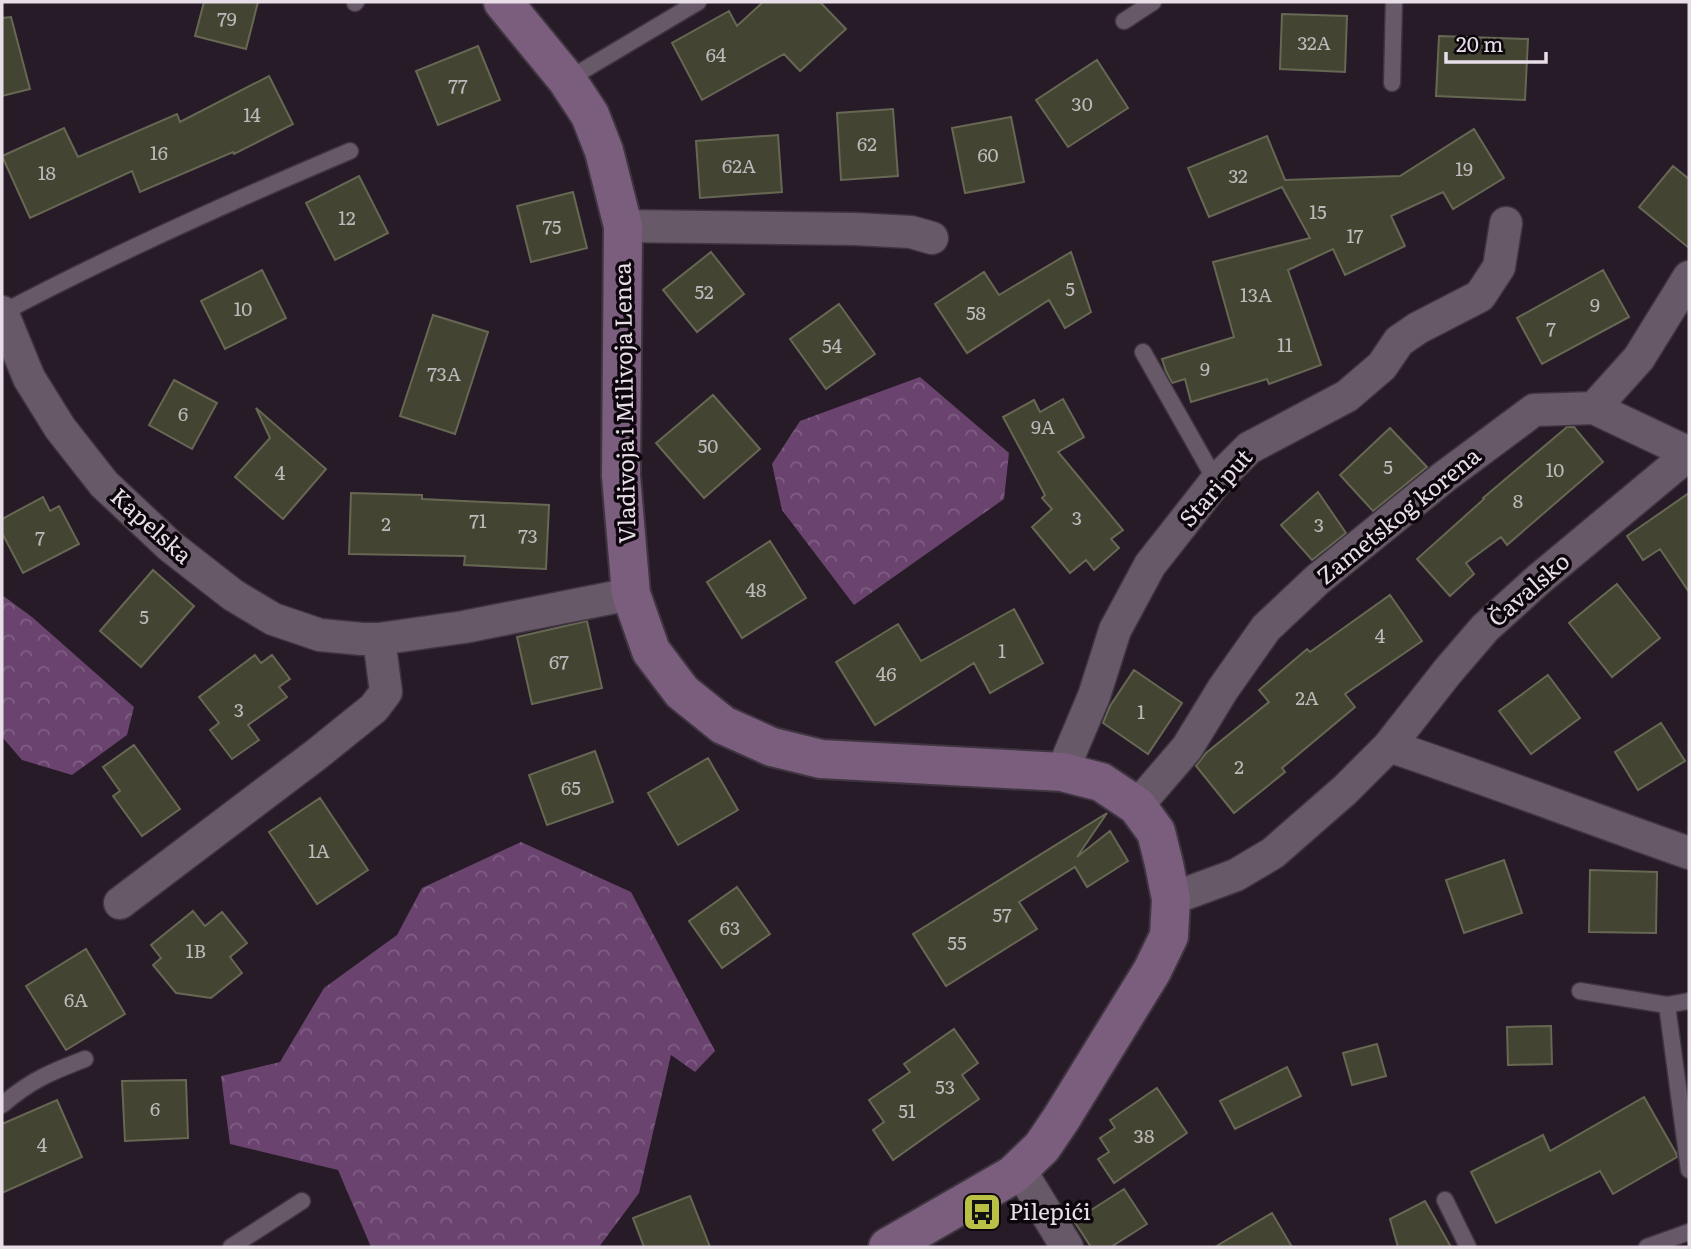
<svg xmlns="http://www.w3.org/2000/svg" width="1691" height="1249" viewBox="0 0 1691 1249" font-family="Literata,serif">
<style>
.forest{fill:url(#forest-crowns)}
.building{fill:#434532;stroke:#666853;stroke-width:2}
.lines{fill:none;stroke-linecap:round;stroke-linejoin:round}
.lane-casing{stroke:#3f3540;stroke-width:19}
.street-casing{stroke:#3f3540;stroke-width:35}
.secondary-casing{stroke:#3f3540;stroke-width:42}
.lane{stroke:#685969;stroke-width:16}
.street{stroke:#685969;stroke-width:32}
.secondary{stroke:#7b5d7d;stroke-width:38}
.labels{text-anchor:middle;stroke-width:7;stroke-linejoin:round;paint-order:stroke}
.number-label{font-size:19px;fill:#beb8ba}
.street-label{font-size:23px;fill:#e7dee7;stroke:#0d070d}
.poi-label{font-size:23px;fill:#e7dee7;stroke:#0d070d;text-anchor:start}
</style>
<defs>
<pattern id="forest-crowns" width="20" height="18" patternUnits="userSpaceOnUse" patternTransform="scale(1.75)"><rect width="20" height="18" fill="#6a446e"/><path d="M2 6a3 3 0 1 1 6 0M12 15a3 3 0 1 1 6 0" fill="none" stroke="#7f5f83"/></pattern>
</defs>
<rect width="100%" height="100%" fill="#271b28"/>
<!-- forest -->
<path class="forest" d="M920,377L1009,453L1004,499L854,605L782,510L772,464L800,421Z
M2,595L32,617L134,707L127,735L72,775L22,760L2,737Z
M521,842L631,892L715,1051L695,1072L671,1055L639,1193L599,1247H371L338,1170L230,1144L221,1076L280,1062L324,988L397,935L422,888Z"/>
<!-- building -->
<path class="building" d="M204,2H258L246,49L195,36Z
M763,2H820L846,29L800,71L784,54L702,100L672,43L729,11L737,26Z
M1282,14L1347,16L1345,72L1280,69Z
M11,17L30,89L2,96V18Z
M1439,36L1528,39L1525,100L1436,96Z
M478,46L500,100L438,125L416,71Z
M1097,60L1128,108L1068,147L1036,100Z
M269,76L293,124L234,154L233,152L140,192L132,171L30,218L2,156L64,128L78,157L177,114L180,122Z
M893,109L898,176L841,180L837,113Z
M1011,117L1024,182L965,193L952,128Z
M1474,129L1504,178L1453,209L1443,192L1391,216L1405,246L1345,275L1333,249L1288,270L1321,365L1269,384L1267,379L1191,402L1185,379L1172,383L1166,371L1162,359L1234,337L1213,262L1310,238L1282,187L1209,217L1188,168L1267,136L1285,180L1400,176Z
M778,135L782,192L700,198L696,141Z
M1673,166L1689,179V248L1639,207Z
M359,176L388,233L335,260L306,203Z
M573,192L587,248L531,262L517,206Z
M711,252L744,294L697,332L663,290Z
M1071,252L1091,312L1065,328L1049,300L967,353L935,304L984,272L999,295Z
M262,270L286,318L225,349L201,301Z
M1603,270L1629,317L1542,364L1517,318Z
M839,304L875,354L826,389L790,339Z
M433,315L488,332L455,434L400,416Z
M174,380L217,403L192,449L149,425Z
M713,395L760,449L704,498L656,443Z
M1063,399L1084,437L1058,452L1123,530L1111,539L1119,548L1094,570L1086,560L1070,573L1032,527L1052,509L1042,498L1045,495L1003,417L1034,400L1040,412Z
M256,408L326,469L283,519L235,477L270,438Z
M1567,427H1574L1603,462L1507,545L1501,537L1466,563L1474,574L1450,596L1417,559L1484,499L1483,498Z
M1390,428L1427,467L1373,511L1340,475Z
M1318,492L1346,533L1312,560L1281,525Z
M351,493L422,495V499L549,505L546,569L464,565L465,556L349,554Z
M1689,493V592L1660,549L1643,560L1627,536Z
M43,497L50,511L59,506L79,544L23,573L2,533V519Z
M770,541L806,598L742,638L707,582Z
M153,570L194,606L141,667L100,631Z
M1617,584L1660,638L1612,677L1569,623Z
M1390,595L1422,641L1345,694L1355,707L1282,768L1285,772L1234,813L1196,766L1206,753L1269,702L1259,690L1307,649L1310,652Z
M1014,609L1043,663L990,693L974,663L875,725L836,662L898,624L921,661Z
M587,621L602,688L532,704L517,637Z
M255,655L261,663L272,655L290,679L279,687L287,697L248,725L259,740L232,759L210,730L219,723L199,697Z
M1134,670L1182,703L1148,754L1103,723L1110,706Z
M1548,675L1580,718L1531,754L1499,711Z
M1661,723L1685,761L1638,790L1615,752Z
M134,745L180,809L142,836L113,796L120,791L103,767Z
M595,751L613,802L547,825L529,775Z
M708,758L738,810L678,845L648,793Z
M320,798L368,870L317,904L269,832Z
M1107,813L1077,857L1110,831L1128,861L1087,887L1075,867L1019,902L1037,929L946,986L913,934Z
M1504,860L1522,913L1464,933L1446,880Z
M1590,870L1657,872L1656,933L1589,932Z
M737,887L770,934L722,968L689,921Z
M193,911L205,926L222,912L247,943L230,957L242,973L211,998L176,993L153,965L161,958L151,945Z
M86,949L125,1014L66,1050L26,986Z
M1551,1026L1552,1064L1508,1065L1507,1027Z
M954,1029L978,1063L962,1075L979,1099L893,1160L873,1130L884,1122L869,1100L910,1072L904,1064Z
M1377,1044L1386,1076L1352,1085L1343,1053Z
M1287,1067L1301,1096L1235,1129L1220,1101Z
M186,1080L188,1138L125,1141L122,1081Z
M1157,1088L1187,1133L1114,1183L1098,1159L1109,1152L1100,1138L1115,1128L1110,1120Z
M1644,1097L1676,1153L1677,1157L1613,1194L1600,1171L1496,1223L1471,1172L1543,1135L1550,1151Z
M57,1100L82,1157L2,1193V1124Z
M1124,1189L1147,1224L1111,1247H1091L1074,1221Z
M690,1196L710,1247H644L633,1218Z
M1425,1201L1451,1247H1398L1390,1219Z
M1272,1213L1292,1247H1215Z"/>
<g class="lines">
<defs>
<path id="lane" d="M355,3L356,2
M1124,21L1153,2
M567,80L698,2
M1392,83L1394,2
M2,313C115,253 232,201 350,151
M1143,352L1216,481
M1580,991L1667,1005
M1689,1001L1667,1005L1689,1170
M2,1105C31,1080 51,1072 85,1059
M1445,1200L1468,1247
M231,1247L302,1201
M1647,1247L1689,1232"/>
<path id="street" d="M623,226L855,229L911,232L932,238
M2,312L29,378L60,428L104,484L170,546L233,595L273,619L320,635L362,639H379L464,627L631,594
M1594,408L1689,453
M1389,746C1490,780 1589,818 1689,853
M1062,772L1094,696L1115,630L1150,565L1216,481L1249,448L1347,396L1382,366L1399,341L1418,328L1480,296L1499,267L1506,223
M1137,806L1187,748L1223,689L1266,628L1317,580L1444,477L1534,410L1594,408L1639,358L1689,277
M1171,899L1236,875L1273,853L1345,790L1389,746L1448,671L1485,628L1538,580L1689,454
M120,903L317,754L374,708L386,692L379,639
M1020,1170L1067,1247"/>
<path id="secondary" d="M503,2L567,80L590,115L604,151L623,226L621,476L631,594L651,651L682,692L723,725L772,747L821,759L1062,772L1101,782L1137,806L1156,832L1164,864L1171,899L1169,936L1152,971L1061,1119L1042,1147L1013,1175L888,1247"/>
</defs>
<!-- lane casing -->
<use href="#lane" class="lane-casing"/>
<!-- street casing -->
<use href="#street" class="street-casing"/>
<!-- secondary casing -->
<use href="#secondary" class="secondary-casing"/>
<!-- lane -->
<use href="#lane" class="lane"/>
<!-- street -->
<use href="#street" class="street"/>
<!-- secondary -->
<use href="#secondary" class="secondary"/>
</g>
<!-- icons -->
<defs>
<symbol id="bus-square" viewBox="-11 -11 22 22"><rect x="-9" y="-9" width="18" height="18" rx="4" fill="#bac045" stroke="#0d070d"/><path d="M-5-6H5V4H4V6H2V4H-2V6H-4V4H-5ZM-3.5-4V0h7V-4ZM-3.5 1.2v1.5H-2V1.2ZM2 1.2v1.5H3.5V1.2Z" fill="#111"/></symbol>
</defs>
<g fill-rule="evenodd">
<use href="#bus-square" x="960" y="1190" width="44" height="44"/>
</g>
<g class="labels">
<!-- number labels -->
<g class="number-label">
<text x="227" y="26">79</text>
<text x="1314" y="50">32A</text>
<text x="716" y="62">64</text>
<text x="458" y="93">77</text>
<text x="1082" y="111">30</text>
<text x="252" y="122">14</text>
<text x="867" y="151">62</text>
<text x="159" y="160">16</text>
<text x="988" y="162">60</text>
<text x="739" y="173">62A</text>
<text x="1464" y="176">19</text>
<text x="47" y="180">18</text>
<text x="1238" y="183">32</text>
<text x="1318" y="219">15</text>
<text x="347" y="225">12</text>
<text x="552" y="234">75</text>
<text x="1355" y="243">17</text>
<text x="1070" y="296">5</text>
<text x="704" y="299">52</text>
<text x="1256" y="302">13A</text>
<text x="1595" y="312">9</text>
<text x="243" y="316">10</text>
<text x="976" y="320">58</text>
<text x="1551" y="336">7</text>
<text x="1285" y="352">11</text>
<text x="832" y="353">54</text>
<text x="1205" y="376">9</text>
<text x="444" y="381">73A</text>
<text x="183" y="421">6</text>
<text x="1043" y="434">9A</text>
<text x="708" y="453">50</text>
<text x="1388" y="474">5</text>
<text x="1555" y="477">10</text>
<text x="280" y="480">4</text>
<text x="1518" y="508">8</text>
<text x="1077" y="525">3</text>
<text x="478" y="528">71</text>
<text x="386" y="531">2</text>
<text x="1319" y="532">3</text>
<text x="528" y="543">73</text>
<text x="40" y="545">7</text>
<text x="756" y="597">48</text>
<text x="144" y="624">5</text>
<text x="1380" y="643">4</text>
<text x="1002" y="658">1</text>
<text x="559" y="669">67</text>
<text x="886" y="681">46</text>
<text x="1307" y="705">2A</text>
<text x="239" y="717">3</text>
<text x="1141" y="719">1</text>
<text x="1239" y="774">2</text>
<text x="571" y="795">65</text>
<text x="319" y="858">1A</text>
<text x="1002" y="922">57</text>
<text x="730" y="935">63</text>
<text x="957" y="950">55</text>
<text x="196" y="958">1B</text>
<text x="76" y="1007">6A</text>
<text x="945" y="1094">53</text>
<text x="155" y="1116">6</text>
<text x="907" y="1118">51</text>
<text x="1144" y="1143">38</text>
<text x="42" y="1152">4</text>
</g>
<!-- street labels -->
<g class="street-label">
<text transform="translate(625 403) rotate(-91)" y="8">Vladivoja i Milivoja Lenca</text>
<text transform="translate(1216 488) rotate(-48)" y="8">Stari put</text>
<text transform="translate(1399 516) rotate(-39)" y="8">Zametskog korena</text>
<text transform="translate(151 526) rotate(42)" y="8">Kapelska</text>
<text transform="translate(1529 590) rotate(-41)" y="8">Čavalsko</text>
</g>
<!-- poi labels -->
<g class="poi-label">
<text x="1009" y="1220">Pilepići</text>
</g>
</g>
<!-- border -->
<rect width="1691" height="1249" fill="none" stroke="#e7dee7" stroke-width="7"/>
<!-- scale -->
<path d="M1446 52v10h100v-10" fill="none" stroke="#e7dee7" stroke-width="3.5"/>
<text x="1456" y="52" font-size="21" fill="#e7dee7" stroke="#0d070d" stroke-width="5" paint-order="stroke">20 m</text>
</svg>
